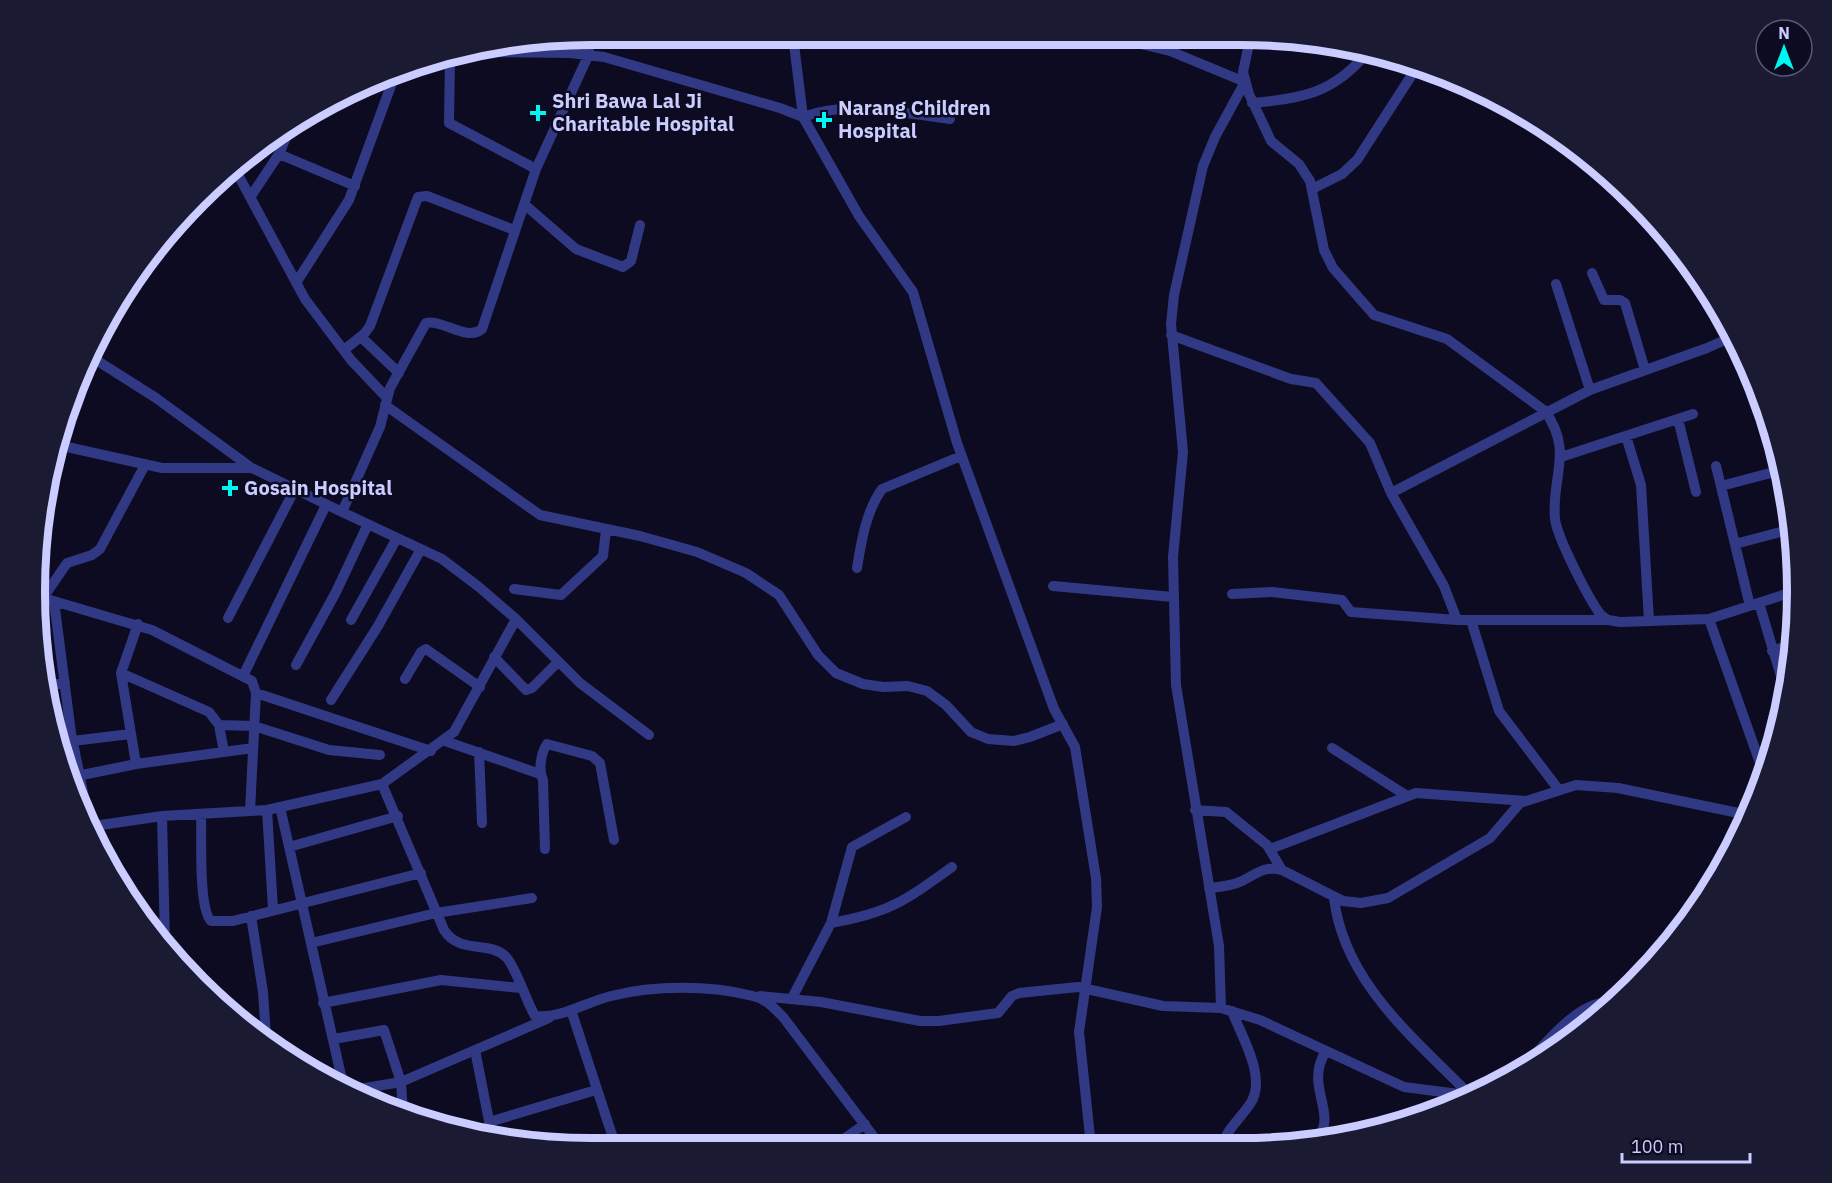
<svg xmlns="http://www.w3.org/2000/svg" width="1832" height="1183" viewBox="0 0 1832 1183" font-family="'IBM Plex Sans',sans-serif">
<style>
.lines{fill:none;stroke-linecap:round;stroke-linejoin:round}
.minor{stroke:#323984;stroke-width:10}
.poi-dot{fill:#00f6f0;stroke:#0c0b21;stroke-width:2}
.labels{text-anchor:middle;stroke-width:5;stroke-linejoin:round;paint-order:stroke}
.poi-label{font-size:20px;font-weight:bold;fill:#cbccff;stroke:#0c0b21;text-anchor:start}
.rim{fill:none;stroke:#cbccff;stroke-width:8}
</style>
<rect width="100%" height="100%" fill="#0c0b21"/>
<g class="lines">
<!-- minor -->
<path class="minor" d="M588,35L589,54L536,169L482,329C467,342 443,319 426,323L390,388L380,427L342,512L442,559L479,587L516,619L454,732L382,784L444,930C460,955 490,940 506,957C516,967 526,1001 535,1016C561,1019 586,1002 611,996C654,985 710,985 753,996C766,999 774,1008 783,1017L880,1145
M793,36L803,117C849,100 902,113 950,119
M1115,38L1170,51L1245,82L1215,137L1203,166L1174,295L1171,324L1183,452L1173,557L1176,685L1219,946L1221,1008
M1250,39L1243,72L1249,94L1271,141L1299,164L1310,181L1324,250L1333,268L1374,315L1447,339L1545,411C1574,452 1551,476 1555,519C1557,537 1589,600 1601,615L1608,620L1620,622L1709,619
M487,52L570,53L604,57L780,108L803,117L859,216L913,292L957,443L1054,709L1075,747L1096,878L1097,907L1079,1032L1091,1146
M450,58L449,123L536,169
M1252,103C1301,99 1333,93 1365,55
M279,154L355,186
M236,171L305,299L351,360L387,398
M1312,189L1342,174L1357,160L1415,70
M251,196L279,154L292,123
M524,204L576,249L623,267L631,261L640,225
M1592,273L1604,300H1620L1625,303L1645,370
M296,283L349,200L396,72
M1556,284L1590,390
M1171,335L1291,379L1316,383L1370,443L1391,493L1444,586L1457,620
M361,337L399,373
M344,350L364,334L370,326L418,197L427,196L514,230
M93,358L156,398L249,466
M385,405L540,515L640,536L697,552L746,573L779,595L818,655L836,673L863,684L883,687L908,686L927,691L946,705L971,732L988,739L1014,741L1030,737L1063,724
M1678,419L1696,492
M1626,436L1641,485L1649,621
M58,445L162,468H252L342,512
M1561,457L1693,414
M1716,466L1750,606
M1721,486L1782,470
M1391,493L1590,390L1707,348L1734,336
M1735,544L1792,529
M857,568C861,543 866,511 882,489L961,456
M1053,586L1173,597
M514,589L561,595L603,556L606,530
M1232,594L1272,592L1342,600L1351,612L1457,620H1608
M40,597L152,630L252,681L256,693L250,811
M43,598L67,563L92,555L100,549L145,465
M54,601L71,733L86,807
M1759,603L1786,693
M228,618L295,489
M516,619L580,683L649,735
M351,620L397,538
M1471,620L1499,711L1559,790
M1772,651L1793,644
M494,657L526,690L532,688L558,662
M296,665L336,592L368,524
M121,673L209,712L219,725L224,752
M243,676L326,505
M405,679L421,652L426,649L480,687
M48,685L65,683
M256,693L431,751
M331,700L378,626L421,549
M219,725L254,726L329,750L380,755
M53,735L71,733
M73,741L130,734
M445,741L540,774
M1332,748L1407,796
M479,752L482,823
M136,764L121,673L138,624
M72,777L136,764L253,748
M1765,777L1709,619L1795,591
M280,807L343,1084
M267,810L273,909
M1195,810L1226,812L1267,845L1282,870
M201,814C202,835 198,908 211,921H233L421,873
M162,816L165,942
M94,826L162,816L267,810L382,784
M289,847L398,816
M545,849L543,780C538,770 541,753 547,744L592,756L600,763L614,840
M1270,849L1416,793L1526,801
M1209,888C1220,887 1232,886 1242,881C1258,873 1263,866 1282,870L1343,901L1361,903L1388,898L1490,838L1520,803L1576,785L1618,788L1748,815
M1334,898C1344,982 1413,1037 1468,1093
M251,916L263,992L266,1036
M831,923C889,913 905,901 952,867
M311,943L436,913L532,898
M202,985H205
M760,996L821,1002L920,1021H939L998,1013L1012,996L1019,993L1078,987L1163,1006L1221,1008L1260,1020L1404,1087L1474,1096
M792,998L831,923L852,847L906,817
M323,1003L441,980L521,988
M571,1010L615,1144
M334,1039L384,1030L401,1082L403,1113
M475,1050L492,1136
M1523,1068C1542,1047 1581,997 1612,1003
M353,1090L401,1082L549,1018
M489,1122L596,1090
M1316,1141C1340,1113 1303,1087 1326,1051
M661,1144L674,1139
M835,1145L865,1124
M1113,1147L1128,1143
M1221,1147C1227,1129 1240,1119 1250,1104C1268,1078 1241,1036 1232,1011"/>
</g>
<!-- markers -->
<g class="poi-dot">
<path d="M535 104h6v6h6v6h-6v6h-6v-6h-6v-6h6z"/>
<path d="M821 111h6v6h6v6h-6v6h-6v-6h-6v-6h6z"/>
<path d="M227 479h6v6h6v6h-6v6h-6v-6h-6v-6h6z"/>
</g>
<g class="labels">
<!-- poi labels -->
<g class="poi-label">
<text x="552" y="108">Shri Bawa Lal Ji<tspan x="552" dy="23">Charitable Hospital</tspan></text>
<text x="838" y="115">Narang Children<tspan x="838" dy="23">Hospital</tspan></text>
<text x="244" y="495">Gosain Hospital</text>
</g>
</g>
<!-- crop -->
<path d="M0 0H1832V1183H0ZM591 45H1241A546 546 0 0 1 1787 591V592A546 546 0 0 1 1241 1138H591A546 546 0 0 1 45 592V591A546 546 0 0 1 591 45Z" fill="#1b1a33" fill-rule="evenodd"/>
<path class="rim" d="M591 45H1241A546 546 0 0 1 1787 591V592A546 546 0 0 1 1241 1138H591A546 546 0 0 1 45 592V591A546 546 0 0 1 591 45Z"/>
<!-- north arrow -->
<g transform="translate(1784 48)"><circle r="28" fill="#0c0b21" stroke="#58587a" stroke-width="1.5"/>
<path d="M0-4.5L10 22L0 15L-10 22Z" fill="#00f6f0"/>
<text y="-9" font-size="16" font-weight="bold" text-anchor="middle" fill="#cbccff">N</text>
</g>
<!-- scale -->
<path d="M1622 1153v9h128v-9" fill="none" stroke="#cbccff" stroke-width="3"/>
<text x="1631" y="1153" font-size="18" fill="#cbccff" stroke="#0c0b21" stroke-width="4.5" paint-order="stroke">100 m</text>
</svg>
